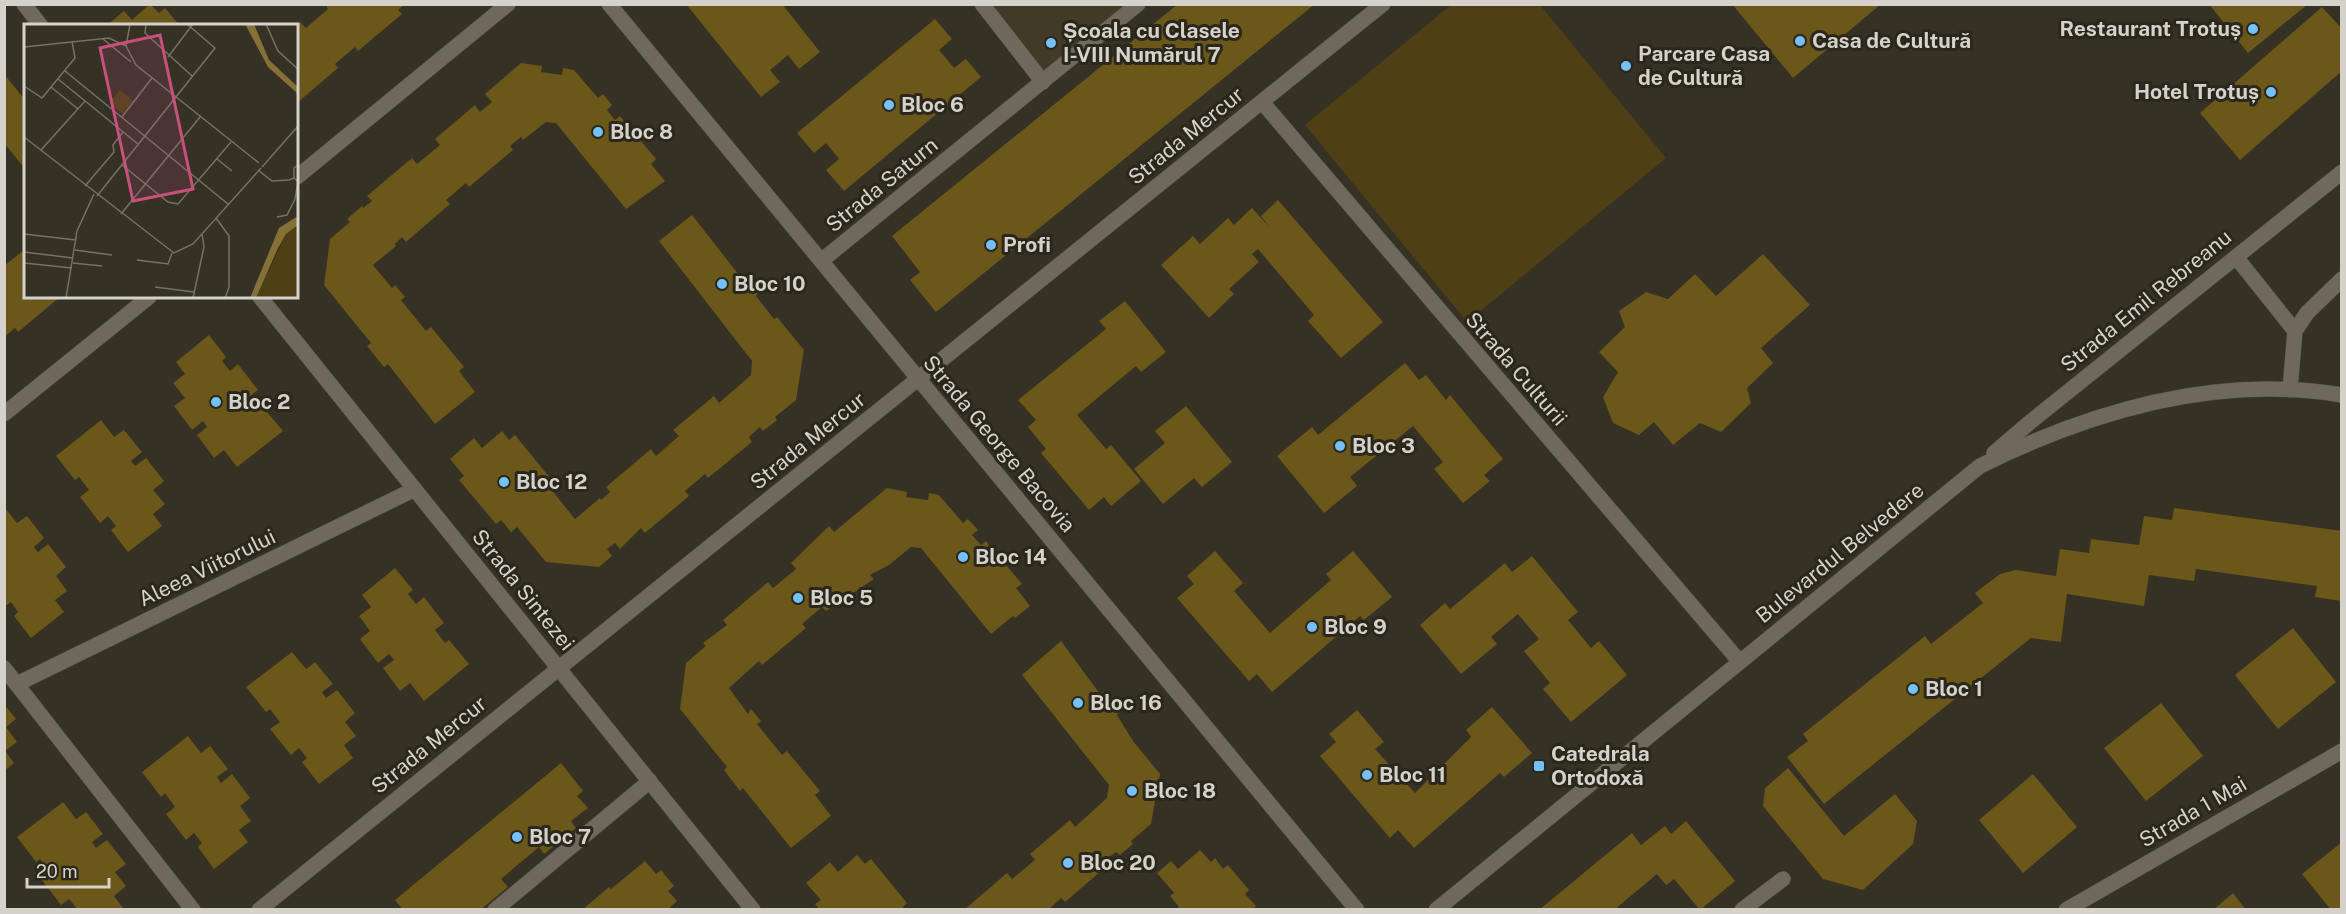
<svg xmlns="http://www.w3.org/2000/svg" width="2346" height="914" viewBox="0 0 2346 914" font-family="'Public Sans',sans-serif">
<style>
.built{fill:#403a27}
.green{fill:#4e4014}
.building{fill:#6a5719}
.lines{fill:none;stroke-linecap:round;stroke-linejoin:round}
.minor-casing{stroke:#514d43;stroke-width:16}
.minor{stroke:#6e695c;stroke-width:15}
.poi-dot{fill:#75c0f6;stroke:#2b271c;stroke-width:2}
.labels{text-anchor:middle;stroke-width:6;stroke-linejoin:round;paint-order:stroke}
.poi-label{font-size:21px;font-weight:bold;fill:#d5d2cb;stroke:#2b271c;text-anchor:start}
.street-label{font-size:21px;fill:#d5d2cb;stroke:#2b271c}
.inset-road{fill:none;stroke:#757167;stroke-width:1.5}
.view{fill:#c8507d;fill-opacity:0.15;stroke:#c8507d;stroke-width:3}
.inset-edge{fill:none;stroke:#d5d2cb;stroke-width:3}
</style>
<rect width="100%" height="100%" fill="#353125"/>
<!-- built -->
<path class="built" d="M982,5H1138L1043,82Z"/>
<!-- green -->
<path class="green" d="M1451,5H1540L1666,158L1467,322L1305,125Z"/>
<!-- building -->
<path class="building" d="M150,4L159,13L165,8L180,26H106L124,11L132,20Z
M325,4H405L398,10L402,14L358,51L355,47L335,64L338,68L297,103V25L300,22L306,28L328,9Z
M686,4H782L820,52L799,69L788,55L770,70L780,82L761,97Z
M1178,4H1315L936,312L910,280L920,272L892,236Z
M1732,4H1881L1793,78Z
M2209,4H2308L2248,53Z
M2322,7L2342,29V71L2240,160L2200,113Z
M935,19L952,39L939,50L954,68L966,59L981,77L844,191L826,170L839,159L826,143L814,153L797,133Z
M521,63L542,66L541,72L562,75L563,68L574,70L598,98L603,94L612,105L607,110L615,120L620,116L656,159L651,164L665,181L626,209L556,123L546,122L523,140L521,137L510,146L513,150L469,187L466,183L446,200L450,204L406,242L402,237L395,244L396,246L373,265L392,288L395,285L405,297L401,300L426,331L431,327L464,367L459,371L475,392L435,424L388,364L384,367L367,346L371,343L324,285L330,239L350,222L347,219L362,206L363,208L372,201L367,196L412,158L417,164L440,145L435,139L475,105L480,112L492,102L485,94Z
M4,74L26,101V170L4,143Z
M1278,200L1383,322L1341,358L1308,321L1314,315L1258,249L1252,254L1259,262L1229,289L1234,294L1209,318L1161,265L1193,236L1200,244L1228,218L1234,225L1252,208L1269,227L1261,216Z
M692,215L739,275L743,273L758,293L756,296L774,319L777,317L804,350L796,400L775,417L777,420L763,431L760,427L749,437L752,442L708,478L705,474L685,491L689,496L645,533L641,528L620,549L615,543L607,549L612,556L599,567L546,562L517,527L511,532L501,520L496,524L459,480L464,476L450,459L474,438L482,448L502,431L509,440L515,435L551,479L546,483L575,519L600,498L601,500L610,492L606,487L651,449L656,456L679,436L673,430L714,396L719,403L751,375L752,361L659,241Z
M24,250L26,253V297H60L18,332L15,328L4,337V266Z
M1763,254L1810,305L1761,348L1773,363L1747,388L1751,403L1721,432L1700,423L1673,445L1654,422L1639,435L1613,423L1603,397L1618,372L1599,352L1625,327L1619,311L1646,292L1668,299L1695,274L1716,296Z
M1125,301L1166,352L1141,372L1136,366L1077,415L1106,449L1111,445L1141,481L1111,506L1104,497L1089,510L1041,453L1046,449L1028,427L1036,420L1018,400L1106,329L1099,321Z
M209,335L226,357L222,361L230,371L238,364L258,390L249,397L259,410L263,407L283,431L237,467L224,450L214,458L197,435L207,427L203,421L192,430L174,406L185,398L173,383L185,374L176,362Z
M1405,363L1419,380L1426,375L1446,400L1450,395L1503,459L1484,475L1490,481L1463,503L1434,469L1443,462L1413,426L1350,477L1357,486L1324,513L1277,456L1312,427L1318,435Z
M1186,406L1232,462L1202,487L1194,478L1163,504L1134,469L1165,443L1155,431Z
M101,420L114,437L124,430L142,452L131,461L135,466L146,458L164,481L153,490L165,504L153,514L162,526L128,552L111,530L116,526L108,516L100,523L80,497L89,490L79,477L75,480L56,456Z
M887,488L907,492L906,497L928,500L929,493L939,495L963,523L968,519L978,530L972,535L981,545L986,541L1022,584L1016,588L1030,606L1015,618L1013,616L991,634L921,548L911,547L889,565L870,575L874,579L826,611L822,607L802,624L806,628L762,665L759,661L729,688L748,714L751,709L761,721L757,724L782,755L787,751L820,791L815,795L831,816L791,848L743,788L740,791L724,770L727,767L680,709L686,663L706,646L703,643L727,625L723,620L768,582L773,588L796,569L791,563L829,526L834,532Z
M4,507L17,523L27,516L44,538L34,547L38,552L48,544L66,567L56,576L67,591L55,600L64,612L31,638L14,616L18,612L11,602L4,607Z
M2174,508L2342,531V601L2315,597L2317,586L2196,569L2194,581L2149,575L2144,606L2067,594L2061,642L2031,638L1824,804L1787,757L1808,741L1803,734L1925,636L1931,644L1983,603L1975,593L2000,574L2016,570L2056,576L2060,549L2089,553L2091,539L2139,545L2144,516L2172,520Z
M1215,551L1243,583L1234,591L1270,633L1331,580L1326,574L1353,551L1392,597L1364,620L1360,616L1272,692L1257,674L1249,681L1177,598L1194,584L1187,576Z
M1532,556L1578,612L1568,620L1591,648L1599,641L1627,675L1571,722L1543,689L1550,683L1524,651L1539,639L1518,614L1491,637L1497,644L1461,674L1420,625L1445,603L1450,609L1505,563L1512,572Z
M395,568L413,590L408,594L416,604L424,597L444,623L435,630L445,643L449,640L469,664L424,701L410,683L400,691L383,668L394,660L389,654L378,663L360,639L370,631L359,616L371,607L362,595Z
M2293,628L2336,682L2278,729L2235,675Z
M1061,641L1100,694L1104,691L1120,711L1117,715L1133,741L1160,774L1151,824L1131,841L1133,844L1120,855L1116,852L1104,861L1108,865L1065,902L1061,898L1048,910H964L1007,873L1012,879L1035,860L1030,854L1070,820L1075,827L1107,798L1109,785L1022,675Z
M292,652L306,669L315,662L333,684L322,692L326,698L337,690L355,713L345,722L356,736L344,745L353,758L319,784L302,762L307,758L299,748L291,755L270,729L280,722L270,709L266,712L246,687Z
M2161,703L2203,756L2146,801L2104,748Z
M4,704L16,719L6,727L17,742L5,751L14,763L4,771Z
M1492,707L1532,753L1504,777L1500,773L1414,848L1398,830L1390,838L1320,756L1336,742L1329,734L1357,710L1384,742L1375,749L1415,793L1471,737L1466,730Z
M188,736L201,753L210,746L228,769L217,777L221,783L232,774L250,798L240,806L251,821L239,830L248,842L214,869L198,847L202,843L194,833L186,840L166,814L175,807L165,793L161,797L142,772Z
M561,763L583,791L577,796L588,808L571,821L576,828L544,854L539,847L501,879L508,887L480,910H403L395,900Z
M1788,768L1844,836L1895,794L1917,821L1913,844L1863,890L1823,879L1763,806L1765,788Z
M2033,774L2077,827L2023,873L1979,820Z
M63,802L76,819L86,812L103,834L92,842L96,848L107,840L126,864L115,872L126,886L114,896L123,908L121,910H78L69,899L61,905L41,879L50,872L40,859L36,862L17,837Z
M1686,821L1735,881L1700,910L1674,879L1666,885L1657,874L1614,910H1539L1632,833L1641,845L1665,826L1671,834Z
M2342,842V910H2331L2302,874Z
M1200,850L1211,862L1215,858L1223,869L1228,865L1249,890L1245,894L1256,906L1252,910H1175L1179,907L1170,896L1174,893L1157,873L1171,861L1178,869Z
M857,855L865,864L871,859L907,903L903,907L905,910H820L815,904L821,900L806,883L830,862L838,872Z
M645,861L656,874L661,870L674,886L668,891L677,901L667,910H582L609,887L611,889Z
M2233,893L2246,910H2213Z"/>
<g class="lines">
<defs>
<path id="minor" d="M24,4L41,26
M609,4L1357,910
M982,4L1043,82
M1262,102L1740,662
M297,177L508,4
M2236,257L2295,331
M821,261L1138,4
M260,297L753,910
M2290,390L2295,331L2307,313L2342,279
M4,414L149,297
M1994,453L2029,423L2342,172
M4,668L193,910
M17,684L415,489
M259,910L1383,4
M495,910L650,781
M1436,910L1980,466C2091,411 2217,374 2342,395
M1742,910L1783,879
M2066,910L2342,751"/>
</defs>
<!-- minor casing -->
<use href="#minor" class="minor-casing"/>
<!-- minor -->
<use href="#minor" class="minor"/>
</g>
<!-- markers -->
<g class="poi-dot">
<circle cx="2253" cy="29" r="6"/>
<circle cx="1800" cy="41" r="6"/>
<circle cx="1051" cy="43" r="6"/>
<circle cx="1626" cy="66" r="6"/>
<circle cx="2271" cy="92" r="6"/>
<circle cx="889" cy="105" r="6"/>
<circle cx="598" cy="132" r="6"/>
<circle cx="991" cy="245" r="6"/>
<circle cx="722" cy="284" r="6"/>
<circle cx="216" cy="402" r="6"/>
<circle cx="1340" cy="446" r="6"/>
<circle cx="504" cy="482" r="6"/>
<circle cx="963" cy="557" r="6"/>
<circle cx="798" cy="598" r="6"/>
<circle cx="1312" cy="627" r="6"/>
<circle cx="1913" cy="689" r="6"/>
<circle cx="1078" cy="703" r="6"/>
<rect x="1533" y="760" width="12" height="12" rx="3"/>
<circle cx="1367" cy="775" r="6"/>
<circle cx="1132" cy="791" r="6"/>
<circle cx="517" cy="837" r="6"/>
<circle cx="1068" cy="863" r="6"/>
</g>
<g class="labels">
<!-- poi labels -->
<g class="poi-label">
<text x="2241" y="36" text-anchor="end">Restaurant Trotuș</text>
<text x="1063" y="38">Școala cu Clasele<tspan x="1063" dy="24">I-VIII Numărul 7</tspan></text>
<text x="1812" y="48">Casa de Cultură</text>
<text x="1638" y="61">Parcare Casa<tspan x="1638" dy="24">de Cultură</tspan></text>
<text x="2259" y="99" text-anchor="end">Hotel Trotuș</text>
<text x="901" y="112">Bloc 6</text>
<text x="610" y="139">Bloc 8</text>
<text x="1003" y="252">Profi</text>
<text x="734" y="291">Bloc 10</text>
<text x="228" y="409">Bloc 2</text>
<text x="1352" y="453">Bloc 3</text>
<text x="516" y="489">Bloc 12</text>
<text x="975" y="564">Bloc 14</text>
<text x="810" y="605">Bloc 5</text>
<text x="1324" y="634">Bloc 9</text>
<text x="1925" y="696">Bloc 1</text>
<text x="1090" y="710">Bloc 16</text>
<text x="1551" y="761">Catedrala<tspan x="1551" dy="24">Ortodoxă</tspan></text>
<text x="1379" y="782">Bloc 11</text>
<text x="1144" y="798">Bloc 18</text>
<text x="529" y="844">Bloc 7</text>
<text x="1080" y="870">Bloc 20</text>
</g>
<!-- street labels -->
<g class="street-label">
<text transform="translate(1186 136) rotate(-39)" y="7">Strada Mercur</text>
<text transform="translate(882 185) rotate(-39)" y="7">Strada Saturn</text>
<text transform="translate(2146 301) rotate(-39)" y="7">Strada Emil Rebreanu</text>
<text transform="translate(1516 369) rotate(49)" y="7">Strada Culturii</text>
<text transform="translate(808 441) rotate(-39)" y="7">Strada Mercur</text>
<text transform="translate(999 444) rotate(50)" y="7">Strada George Bacovia</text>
<text transform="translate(1840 553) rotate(-39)" y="7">Bulevardul Belvedere</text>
<text transform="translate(207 568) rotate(-26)" y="7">Aleea Viitorului</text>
<text transform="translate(523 590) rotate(51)" y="7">Strada Sintezei</text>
<text transform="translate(429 745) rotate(-39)" y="7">Strada Mercur</text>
<text transform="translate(2193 812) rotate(-30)" y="7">Strada 1 Mai</text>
</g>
</g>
<!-- overview -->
<g transform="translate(24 24)">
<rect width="274" height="274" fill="#353125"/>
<path d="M96,66L109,77L99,90L85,79ZM274,201V274H232L262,210Z" fill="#4e4014"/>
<path d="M221,0H230L245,36L274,63V70L244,43ZM274,192V201L262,210L254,224L232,274H226L255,204Z" fill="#857136"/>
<path class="inset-road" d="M106,0L102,22L112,41L235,139M122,0L121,9L168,52M242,0L254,27L275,46M79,15L107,38M0,23L85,14L102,22M144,33L169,0M41,47L204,180M34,55L114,120M0,62L18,74L51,34L48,17M27,63L54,85M98,93L128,54M0,113L150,229L169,220L237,144M17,126L61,77M193,135L208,147M98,141L144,178L154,180L207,118M238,143L275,101M234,146L248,157L265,156L270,154V144L275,140M61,162L90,128L89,121L99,108M73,172L191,24L163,0M97,190L176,93M253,193L263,191L271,175L274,158L270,154M192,194L205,212V263L201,274M0,210L52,216M51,226L88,231M0,228L49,234M113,236L144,240L148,229M0,239L48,244M49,239L78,242M131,263L170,268M42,274L53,207L70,170M169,274L180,223L178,210"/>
<path class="view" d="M136,11L169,165L109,177L76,24Z"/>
<rect width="274" height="274" class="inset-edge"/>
</g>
<!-- border -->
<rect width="2346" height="914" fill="none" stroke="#d5d2cb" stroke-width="12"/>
<!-- scale -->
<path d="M27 878v9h82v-9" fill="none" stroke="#d5d2cb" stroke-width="3"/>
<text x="36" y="878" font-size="18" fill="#d5d2cb" stroke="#2b271c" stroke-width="4.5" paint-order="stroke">20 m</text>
</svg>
